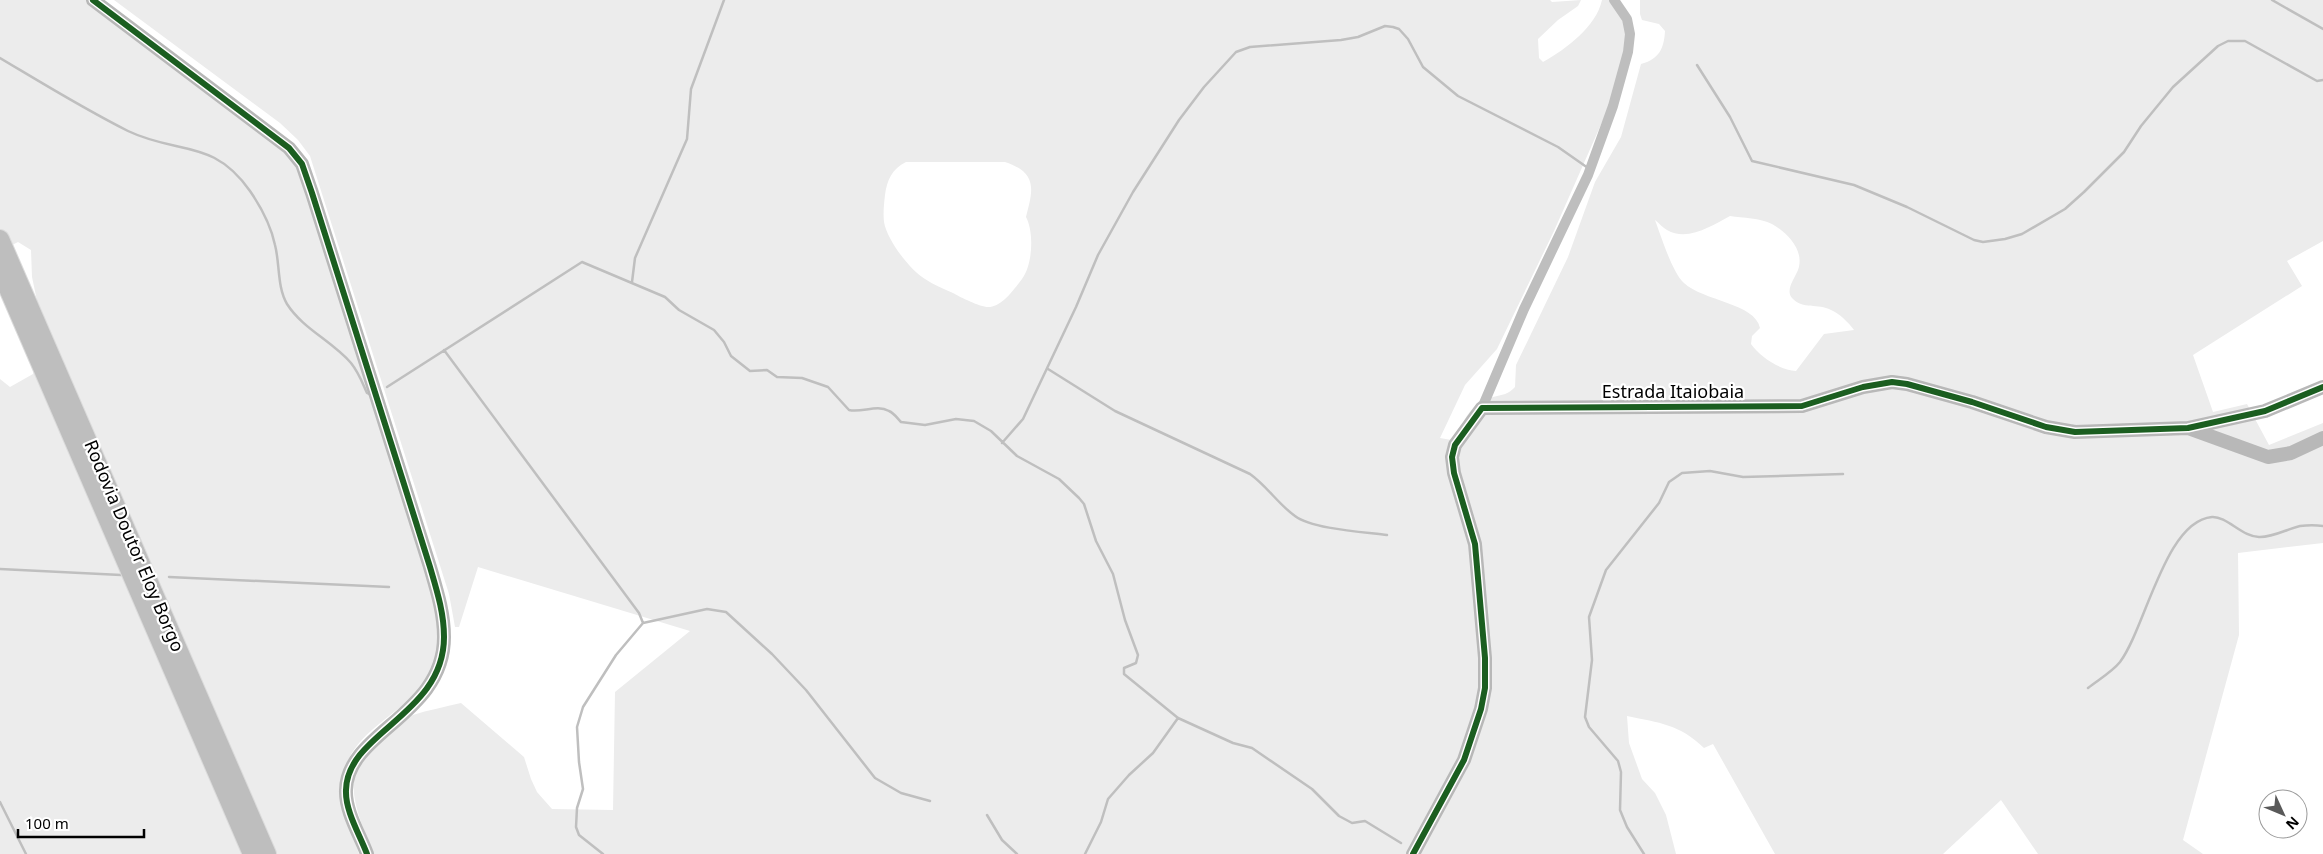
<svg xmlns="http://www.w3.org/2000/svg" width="2323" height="854" viewBox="0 0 2323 854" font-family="'Noto Sans',sans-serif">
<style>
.green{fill:#ececec;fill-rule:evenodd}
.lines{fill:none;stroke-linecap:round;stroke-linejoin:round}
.stream{stroke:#bfbfbf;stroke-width:2.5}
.highway-casing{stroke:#dbdbdb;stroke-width:20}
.street{stroke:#bebebe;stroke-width:10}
.secondary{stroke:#b8b8b8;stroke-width:14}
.highway{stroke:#bebebe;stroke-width:18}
.cycleway-casing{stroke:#fff;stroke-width:9}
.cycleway{stroke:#1b5e20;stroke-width:6}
.labels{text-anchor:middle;stroke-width:4.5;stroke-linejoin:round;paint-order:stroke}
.street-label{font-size:18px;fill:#000;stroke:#fff}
</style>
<rect width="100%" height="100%" fill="#fff"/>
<!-- green -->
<path class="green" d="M0,0H93L299,163L442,625C440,638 438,664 431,674C418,696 398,708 379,724C327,765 341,799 359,854H0V379L10,387L33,374L41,349L39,310L32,277L31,250L18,242L0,251Z
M114,0H1550L1552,2L1581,0L1578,6L1558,20L1538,39L1539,58L1543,62C1566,49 1596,27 1602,0H1616L1629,31L1610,104L1554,231L1497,349L1465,385L1440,438L1457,441C1462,420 1471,403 1493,397C1502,395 1509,394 1515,387L1516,365L1568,257L1595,182L1621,137L1641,64C1659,59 1664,49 1665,31L1659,24L1642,20L1640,14V0H2323V241L2287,261L2302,286L2193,355L2213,412L2247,404L2269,445L2323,423V543L2238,553L2239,635L2183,840L2203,854H2038L2001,800L1943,854H1775L1713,744L1704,748C1679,724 1660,723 1627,716L1629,743L1642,779L1655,793L1666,815L1676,854H373C365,831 351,804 354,779C357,760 395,722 413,715C428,710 445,707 461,703L524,757L531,779L537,792L552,809L613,810L615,692L690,631L478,567L459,627H455L449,594L310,156L298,140L280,123ZM906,162H1005C1038,173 1033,190 1026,217C1034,232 1033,264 1022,279C1014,289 1002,307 988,307C980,307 960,297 953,293C944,289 934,285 925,279C910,270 887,240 884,222C883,213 884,204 885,195C887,180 892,169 906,162ZM1730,216C1743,218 1760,218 1772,224C1788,233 1805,251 1798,270C1795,278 1785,290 1792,298C1803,310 1818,303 1831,310C1839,313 1849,323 1854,330L1824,334L1796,371C1780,370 1760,357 1751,344L1752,336L1760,328C1755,303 1703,301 1684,283C1672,272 1661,236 1655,220C1659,223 1663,228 1667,230C1688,242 1713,225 1730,216Z"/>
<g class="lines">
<!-- stream -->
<path class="stream" d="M2272,0L2323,29
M0,58C42,83 84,109 128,131C178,155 213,138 250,191C261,207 271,226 275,245C280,264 277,287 287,304C303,329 332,341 351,363C359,373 362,382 367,393L369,394
M1697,65L1730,117L1752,161L1854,185L1907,207L1974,240L1983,242L2005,239L2022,234L2065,209L2084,192L2124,152L2141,126L2173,87L2218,46L2228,41H2245L2317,81L2323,80
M632,282L635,258L687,139L691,89L724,0
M444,350L639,613L643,623
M1048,369L1115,411L1250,474C1267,486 1278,504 1295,516C1312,529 1364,532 1387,535
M387,387L582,262L665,297L679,310L714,330L724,342L731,356L750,371L767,370L777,377L802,378L828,387L849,410C862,413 877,404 889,411C894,413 897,418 901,422L925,425L956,419L974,421L991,431L1017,456L1059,479L1079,498L1084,504L1096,541L1113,574L1125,620L1138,655L1136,663L1124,668V674L1178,718L1233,743L1252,748L1312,789L1339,816L1352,823L1365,821L1401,843
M1002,443L1023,419L1076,307L1098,255L1133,192L1179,120L1204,87L1236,52L1250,47L1341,40L1358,37L1385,26L1393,27L1399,29L1408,39L1423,67L1458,96L1558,147L1588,168
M0,569L121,575
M169,577L389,587
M2088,688C2098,680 2112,672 2120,662C2146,627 2165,521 2212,517C2227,516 2243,538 2260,537C2274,537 2287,529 2300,526C2308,525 2316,525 2323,526
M0,802L26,854
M987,815L1002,840L1017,854
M603,854L579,835L576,827L577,808L583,789L579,762L577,727L583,707L616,655L643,623L707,609L726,612L772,654L806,690L875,778L901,793L930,801
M1085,854L1101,822L1108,799L1129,775L1153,753L1178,718
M1644,854L1627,827L1620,810L1621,772L1618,761L1589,727L1585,717L1592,660L1589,617L1606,570L1659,503L1669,482L1682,473L1710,471L1743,477L1843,474"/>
<defs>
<path id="highway" d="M0,239L267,854
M0,270L252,854"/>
</defs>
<!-- highway casing -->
<use href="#highway" class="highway-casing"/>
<!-- street -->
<path class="street" d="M1482,408L1524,309L1588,175L1613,106L1628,52L1630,34L1627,19L1614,0"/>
<!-- secondary -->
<path class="secondary" d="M93,0L289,148L302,164L312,193C342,289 372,385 403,481C412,510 421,538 430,567C437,591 444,613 444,637C444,715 347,732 346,790C345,811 360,835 367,854
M2188,428L2268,457L2291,453L2323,438
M1413,854L1464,760L1481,709L1485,688V658L1475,544L1454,473L1452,457L1455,445L1482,408L1802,406L1863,387L1892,382L1907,384L1972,402L2046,427L2075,432L2188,428L2265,411L2323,387"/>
<!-- highway -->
<use href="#highway" class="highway"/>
<defs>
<path id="cycleway" d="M93,0L289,148L302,164L312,193C342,289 372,385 403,481C412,510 421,538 430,567C437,591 444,613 444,637C444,715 347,732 346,790C345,811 360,835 367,854
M1413,854L1464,760L1481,709L1485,688V658L1475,544L1454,473L1452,457L1455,445L1482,408L1802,406L1863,387L1892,382L1907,384L1972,402L2046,427L2075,432L2188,428L2265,411L2323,387"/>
</defs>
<!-- cycleway casing -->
<use href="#cycleway" class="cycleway-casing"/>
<!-- cycleway -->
<use href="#cycleway" class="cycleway"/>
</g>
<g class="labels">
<!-- street labels -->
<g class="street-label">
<text x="1673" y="398">Estrada Itaiobaia</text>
<text transform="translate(134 546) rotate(67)" y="6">Rodovia Doutor Eloy Borgo</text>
</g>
</g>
<!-- north arrow -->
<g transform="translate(2283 814) rotate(134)"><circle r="24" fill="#ffffff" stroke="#999999"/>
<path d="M0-4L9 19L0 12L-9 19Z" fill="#595959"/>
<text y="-8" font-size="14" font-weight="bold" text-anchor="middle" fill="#000000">N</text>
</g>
<!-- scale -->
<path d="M18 829v8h126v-8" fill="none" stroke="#000000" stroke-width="2.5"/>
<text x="25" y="829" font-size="15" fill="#000000" stroke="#ffffff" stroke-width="4" paint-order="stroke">100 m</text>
</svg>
